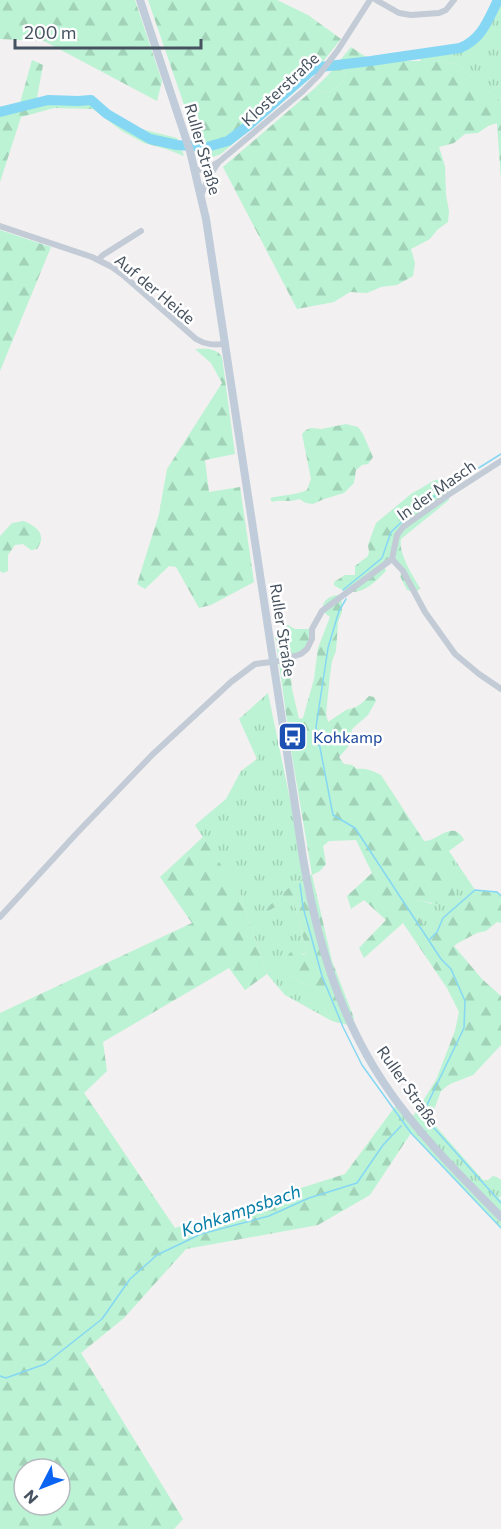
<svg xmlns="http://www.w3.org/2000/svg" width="501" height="1529" viewBox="0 0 501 1529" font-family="Commissioner,sans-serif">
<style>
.grass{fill:url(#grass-tufts)}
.forest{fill:url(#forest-firs);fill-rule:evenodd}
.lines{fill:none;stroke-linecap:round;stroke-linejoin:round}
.stream{stroke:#85d7f3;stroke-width:1.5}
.river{stroke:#85d7f3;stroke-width:10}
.minor{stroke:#c2cbd6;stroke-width:6}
.secondary{stroke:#c1ccda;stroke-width:8}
.labels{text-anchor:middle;stroke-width:5;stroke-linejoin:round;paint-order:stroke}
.street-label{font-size:16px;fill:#46525f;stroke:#fff}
.transit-label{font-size:16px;fill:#164399;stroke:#fff;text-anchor:start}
.water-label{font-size:18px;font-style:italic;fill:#037ca6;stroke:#fff}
</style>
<defs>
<pattern id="grass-tufts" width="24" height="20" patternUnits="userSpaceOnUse" patternTransform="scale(1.5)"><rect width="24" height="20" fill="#bbf3d4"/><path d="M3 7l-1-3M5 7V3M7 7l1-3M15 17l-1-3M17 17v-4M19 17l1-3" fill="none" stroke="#a2d2b8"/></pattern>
<pattern id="forest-firs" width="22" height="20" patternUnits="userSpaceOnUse" patternTransform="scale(1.5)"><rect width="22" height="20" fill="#bbf3d4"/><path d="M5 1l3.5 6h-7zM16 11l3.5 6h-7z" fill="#a2d2b8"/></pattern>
</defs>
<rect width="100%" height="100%" fill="#f2f0f0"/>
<!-- grass -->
<path class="grass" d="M498,0H501V102L457,64L436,61L421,62L419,54C434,52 459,52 470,44C484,35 491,14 498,0Z
M341,70L345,73C343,83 334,93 323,93L315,88L328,75Z
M268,693L306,877L293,884L259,916L293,897L307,953L285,959L289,975L306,985L318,989L319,1002L332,1021L285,995L267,974L241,896L195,825L226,799L241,771L257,759L239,719Z
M449,851L475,890L443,918L437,932L426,929L418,915V900L432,904L435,864C438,858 445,858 449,851Z
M399,1103L408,1116L414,1115L429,1133L433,1123L483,1180H488L493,1176L497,1177L501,1180V1196L499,1198L501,1200V1228L411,1133L394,1108Z"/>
<!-- forest -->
<path class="forest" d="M0,0H135L162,81L157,101L44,41L0,39Z
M148,0H277L308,15L341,39L309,79L221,154L205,160L202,157Z
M351,47L372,61H436L457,64L501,102V180L497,123L488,126L478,133L465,134L454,143L439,147L445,166L446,195L449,211L448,222L437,230L430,239L411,249L415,263L413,276L397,285L381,287L367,293L350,292L334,302L297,309L223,167L315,88L323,93C334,93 343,83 345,73L341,70L331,78L328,75Z
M32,60L43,65L36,103L48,100L78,101L91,100L133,127L177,138L184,156L166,149L144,143L122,131L93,109L54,108L21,117L0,182V107L20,103Z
M0,230L51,247L0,371Z
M195,349C205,349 215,347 222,357L235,454L205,460L209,492L240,487L254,582L211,605L199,608L176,567L169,566L145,589L137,584L159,514L167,469L222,383L211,363Z
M346,424L358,427L363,434L373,457L368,464L362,465L356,470L354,483L344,493L324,499L313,504L306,503L299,499C289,503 281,499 272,502L270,498C282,495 297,495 307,490L311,479L302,434L306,430L311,428L321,429Z
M443,479L447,481L448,485L449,500L401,539C398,553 413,576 420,588L415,593L407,590L400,576L403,571L392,559L384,565L386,571C370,587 356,601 334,585V582L345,575H355V566L368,556L369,552L368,545L376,523L411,494L435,480Z
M24,521C37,527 47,534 37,549L31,550L23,544L15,545L8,555V571L3,573L0,571V536L12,523Z
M337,595H339L342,602V612L338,622L336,651L332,661L330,675L326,714L328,722L346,710L356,707L362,703L369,696L374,697L376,701L368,715L352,729L348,747L339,757L344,764L352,765L357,769C366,768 373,771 381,775L424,841C437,842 453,818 464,840L449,851L446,857L441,859L435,864C445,871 454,886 454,898C442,907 431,903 418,900V915L426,929L437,932L443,918L475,890L497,892L501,894V923L497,922L486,931L477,933L458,943L454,946L482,979L501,996V1045L473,1075L450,1084L441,1091L433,1112V1123L429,1133L414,1115L436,1080L455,1031L459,1012L447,988L403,923L364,958L359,948L386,920L364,900L351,909L347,896L372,873L356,840L329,841L323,846L326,864L320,871L312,875L332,961L354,1018L352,1026L332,1021L319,1002L317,989L306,985L289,975L284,959L294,949L303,955L307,953L293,897L256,918L293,884L312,874L291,750L275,634L288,625L295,629H312L307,649L289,659L292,689L299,719L303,718L314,679L318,648L330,617L322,611C323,601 327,597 337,595Z
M203,837L241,896L267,974L245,990L229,968L103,1042L107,1071L84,1093L175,1228L345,1174L394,1108L411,1133L370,1195L318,1225L186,1249L124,1318L81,1353L183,1519L174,1529H0V1013L192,923L160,877ZM24,1469H60V1505H24Z"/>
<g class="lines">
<!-- stream -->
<path class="stream" d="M343,590L382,558L391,532L411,513L445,489L501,454
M346,599L339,611L328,648L316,727L333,815L355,828L441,959L451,969L465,1001L464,1028L426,1107L418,1114
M300,884L303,907L322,976L343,1027L362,1065L411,1133L501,1228
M430,939L437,932L443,918L475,890L497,892L501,896
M426,1107V1119L501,1203
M0,1376L6,1378L45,1364L102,1319L130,1279L157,1255L201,1234L269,1216L309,1198L357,1183L383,1145L401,1126"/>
<!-- river -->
<path class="river" d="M0,112L48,100L78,101L91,100L107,114L150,139L177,145L207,147L228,141L249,125L311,71L320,67L371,61L460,48C482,39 488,20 498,0"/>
<!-- minor -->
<path class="minor" d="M376,0L399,13L411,15L439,13L446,10L454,0
M196,171L212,166L220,161L302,92L319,75L338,50L370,0
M201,195L210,175L218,163
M0,226L92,257L112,267L123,275L196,339C206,345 214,345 225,344
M98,260L103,255L141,231
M392,559L403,571L425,612L455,654L479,674L501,689
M0,917L76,834L152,755L231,682L255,664L279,661L301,654L307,649L312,639V629L322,611L392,559L397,535L403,527L448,495L501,461"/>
<!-- secondary -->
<path class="secondary" d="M140,0L190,151L206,219L303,858C319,954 346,1039 408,1116C436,1152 469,1184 501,1217"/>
</g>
<!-- icons -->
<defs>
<symbol id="bus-square" viewBox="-11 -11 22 22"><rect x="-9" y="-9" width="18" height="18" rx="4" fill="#1a4fb4" stroke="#fff"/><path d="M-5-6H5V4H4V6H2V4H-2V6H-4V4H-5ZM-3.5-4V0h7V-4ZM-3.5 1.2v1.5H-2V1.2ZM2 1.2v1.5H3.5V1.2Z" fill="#fff"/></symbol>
</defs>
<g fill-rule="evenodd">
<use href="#bus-square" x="276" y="720" width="33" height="33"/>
</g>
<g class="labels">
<!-- street labels -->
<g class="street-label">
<text transform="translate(280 89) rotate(-43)" y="6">Klosterstraße</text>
<text transform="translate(203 149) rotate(74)" y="6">Ruller Straße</text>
<text transform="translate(155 289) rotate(40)" y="6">Auf der Heide</text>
<text transform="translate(436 490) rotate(-35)" y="6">In der Masch</text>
<text transform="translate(283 630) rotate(81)" y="6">Ruller Straße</text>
<text transform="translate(408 1086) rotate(55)" y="6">Ruller Straße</text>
</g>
<!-- transit labels -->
<g class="transit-label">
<text x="313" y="743">Kohkamp</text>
</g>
<!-- water labels -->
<g class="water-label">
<text transform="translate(241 1211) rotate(-19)" y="6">Kohkampsbach</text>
</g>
</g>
<!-- north arrow -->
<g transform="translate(42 1487) rotate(228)"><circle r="28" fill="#ffffff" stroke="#b5babf" stroke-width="1.5"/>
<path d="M0-4.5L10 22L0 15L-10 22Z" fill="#0b63f2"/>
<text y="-9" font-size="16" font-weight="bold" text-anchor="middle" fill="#46525f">N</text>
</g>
<!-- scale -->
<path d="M15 39v9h186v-9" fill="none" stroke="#46525f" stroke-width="3"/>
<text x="24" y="39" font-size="18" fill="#46525f" stroke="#ffffff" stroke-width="4.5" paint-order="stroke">200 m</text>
</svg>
